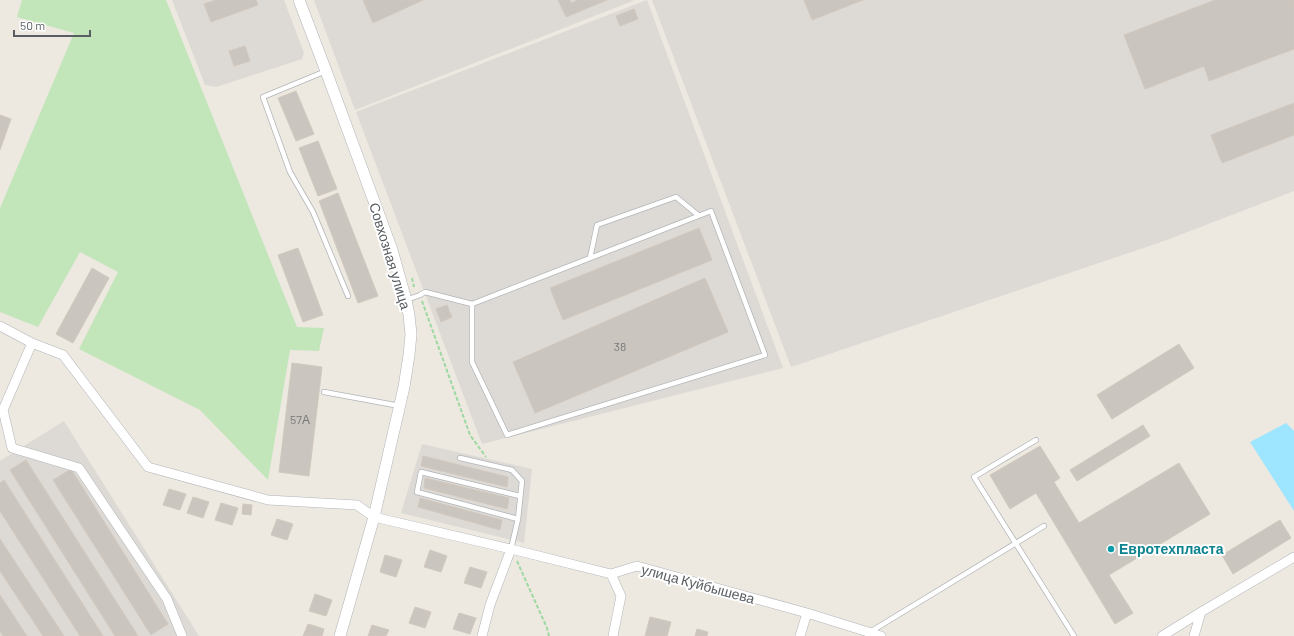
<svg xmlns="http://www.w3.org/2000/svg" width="1294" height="636" viewBox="0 0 1294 636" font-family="Barlow,sans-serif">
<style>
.industrial{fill:#dddad5}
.green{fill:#c2e6ba}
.water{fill:#9ee6ff}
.building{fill:#cac5bf;stroke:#d2c8be}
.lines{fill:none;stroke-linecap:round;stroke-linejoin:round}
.service-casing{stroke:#b1b5b9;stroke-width:6}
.minor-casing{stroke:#b1b5b9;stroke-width:10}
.tertiary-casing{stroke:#b1b5b9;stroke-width:12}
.path{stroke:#9dd9a1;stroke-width:2;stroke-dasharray:4 2;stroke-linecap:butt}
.service{stroke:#fff;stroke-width:4.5}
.minor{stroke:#fff;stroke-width:9}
.tertiary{stroke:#fff;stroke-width:11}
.culture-dot{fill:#0f9aa8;stroke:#fff;stroke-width:1.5}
.labels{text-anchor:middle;stroke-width:4;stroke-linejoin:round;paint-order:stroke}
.number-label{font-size:12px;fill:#757879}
.street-label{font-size:14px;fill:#595e62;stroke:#fff}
.culture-label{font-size:14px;font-weight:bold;fill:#0d838f;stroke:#fff;text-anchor:start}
</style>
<rect width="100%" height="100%" fill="#ede8e0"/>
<!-- industrial -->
<path class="industrial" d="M172,0H284L304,53L302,59L216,87L205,85Z
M314,0H635L355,110Z
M647,0L783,368L482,444L356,112Z
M652,0H1294V191L1164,241L791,367Z
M64,421L199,636H0V461Z
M422,444L532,469L524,543L401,513Z"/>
<!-- green -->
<path class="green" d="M22,0H166L297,327L324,328L319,351L290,350L268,480L200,410L79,349L118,272L80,252L38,327L0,312V208L74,33L17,17Z"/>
<!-- water -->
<path class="water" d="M1286,423L1294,431V511L1250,442Z"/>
<!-- building -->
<path class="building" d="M216,0H256L258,5L211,22L204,4Z
M363,0H423L373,23Z
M558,0H570L571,3L578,0H607L566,17Z
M804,0H863L812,20Z
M1215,0H1294V49L1209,81L1204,66L1145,89L1124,35Z
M634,9L638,19L620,26L616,16Z
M245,46L250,61L234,66L229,51Z
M296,91L314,134L296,141L278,98Z
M1294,103V135L1222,163L1211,135Z
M0,115L11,119L0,150Z
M318,141L337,189L318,196L299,148Z
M338,193L378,296L358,303L319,201Z
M699,228L712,260L563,320L550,288Z
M298,248L323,315L303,322L278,255Z
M92,268L109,278L73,343L56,334Z
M705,278L728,332L535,413L513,362Z
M447,305L452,317L441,322L436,309Z
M1179,344L1194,368L1112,419L1097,395Z
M292,363L322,367L309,476L279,472Z
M1143,425L1150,436L1077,481L1070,470Z
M1040,446L1060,478L1054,482L1079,523L1179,463L1210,514L1109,575L1133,613L1115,624L1036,493L1010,509L990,475Z
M423,456L508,477L507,487L421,466Z
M26,460L138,636H115L10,470Z
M71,469L168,624L151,635L53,480Z
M425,478L509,498L507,509L424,488Z
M4,480L103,636H80L0,511V483Z
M169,489L186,494L180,510L163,505Z
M193,497L209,502L203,518L187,513Z
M420,498L502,520L500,530L418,507Z
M221,503L238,508L232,525L215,520Z
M243,504L252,505L251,515L242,514Z
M277,519L293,524L287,540L271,535Z
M1280,520L1291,538L1233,574L1222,555Z
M0,539L64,636H43L0,571Z
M430,550L447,556L441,572L424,567Z
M385,555L402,560L396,577L380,572Z
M470,567L487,572L481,588L464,583Z
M315,594L332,600L326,616L309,611Z
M0,595L27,636H3L0,631Z
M415,607L431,612L425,628L409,623Z
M459,613L476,618L470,634L453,629Z
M650,617L671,622L667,636H645Z
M308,624L324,629L322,636H303Z
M372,625L389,630L386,636H368Z
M697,629L708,632L707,636H695Z"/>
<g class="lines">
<defs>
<path id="service" d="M326,71L263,97L290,172L313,212L348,296
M590,258L597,225L676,197L698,215
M406,300L420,295L425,292L472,304V362L507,435L765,355L711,211L472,304
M324,392L400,406
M1036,440L974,477L1074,636
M460,458L512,470L522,481L518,519L511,549
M518,519L417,492L421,472L520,496
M870,632L1044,526"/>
<path id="minor" d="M0,326L32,343L63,355L148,467L268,500L357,505L374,517L511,549L611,574L637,566L807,613L881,636
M32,343L3,410L12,448L79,468L167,599L182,636
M611,574L621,596L613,636
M482,636L490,605L511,549
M800,636L807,613
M1162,636L1201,612
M1194,636L1201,612L1294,557"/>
<path id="tertiary" d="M299,0L326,71L392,250L406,300L409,315L411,334L409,355L404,387L374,517L340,636"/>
</defs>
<!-- service casing -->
<use href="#service" class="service-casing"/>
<!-- minor casing -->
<use href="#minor" class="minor-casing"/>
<!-- tertiary casing -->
<use href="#tertiary" class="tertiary-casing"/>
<!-- path -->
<path class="path" d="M412,278L414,287
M422,301L470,435L486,457
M517,561L547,628L549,636"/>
<!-- service -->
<use href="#service" class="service"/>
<!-- minor -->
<use href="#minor" class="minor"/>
<!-- tertiary -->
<use href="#tertiary" class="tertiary"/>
</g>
<!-- markers -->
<circle class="culture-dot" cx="1111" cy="549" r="4"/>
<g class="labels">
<!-- number labels -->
<g class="number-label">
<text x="620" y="351">38</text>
<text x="300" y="424">57А</text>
</g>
<!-- street labels -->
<g class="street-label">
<text transform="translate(390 256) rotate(73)" y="5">Совхозная улица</text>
<text transform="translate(698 584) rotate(15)" y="5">улица Куйбышева</text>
</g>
<!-- culture labels -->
<g class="culture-label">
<text x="1119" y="554">Евротехпласта</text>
</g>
</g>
<!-- scale -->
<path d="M14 30v6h76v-6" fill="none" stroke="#595e62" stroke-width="2"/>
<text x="20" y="30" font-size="12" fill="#595e62" stroke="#ffffff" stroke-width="3" paint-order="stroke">50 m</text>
</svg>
